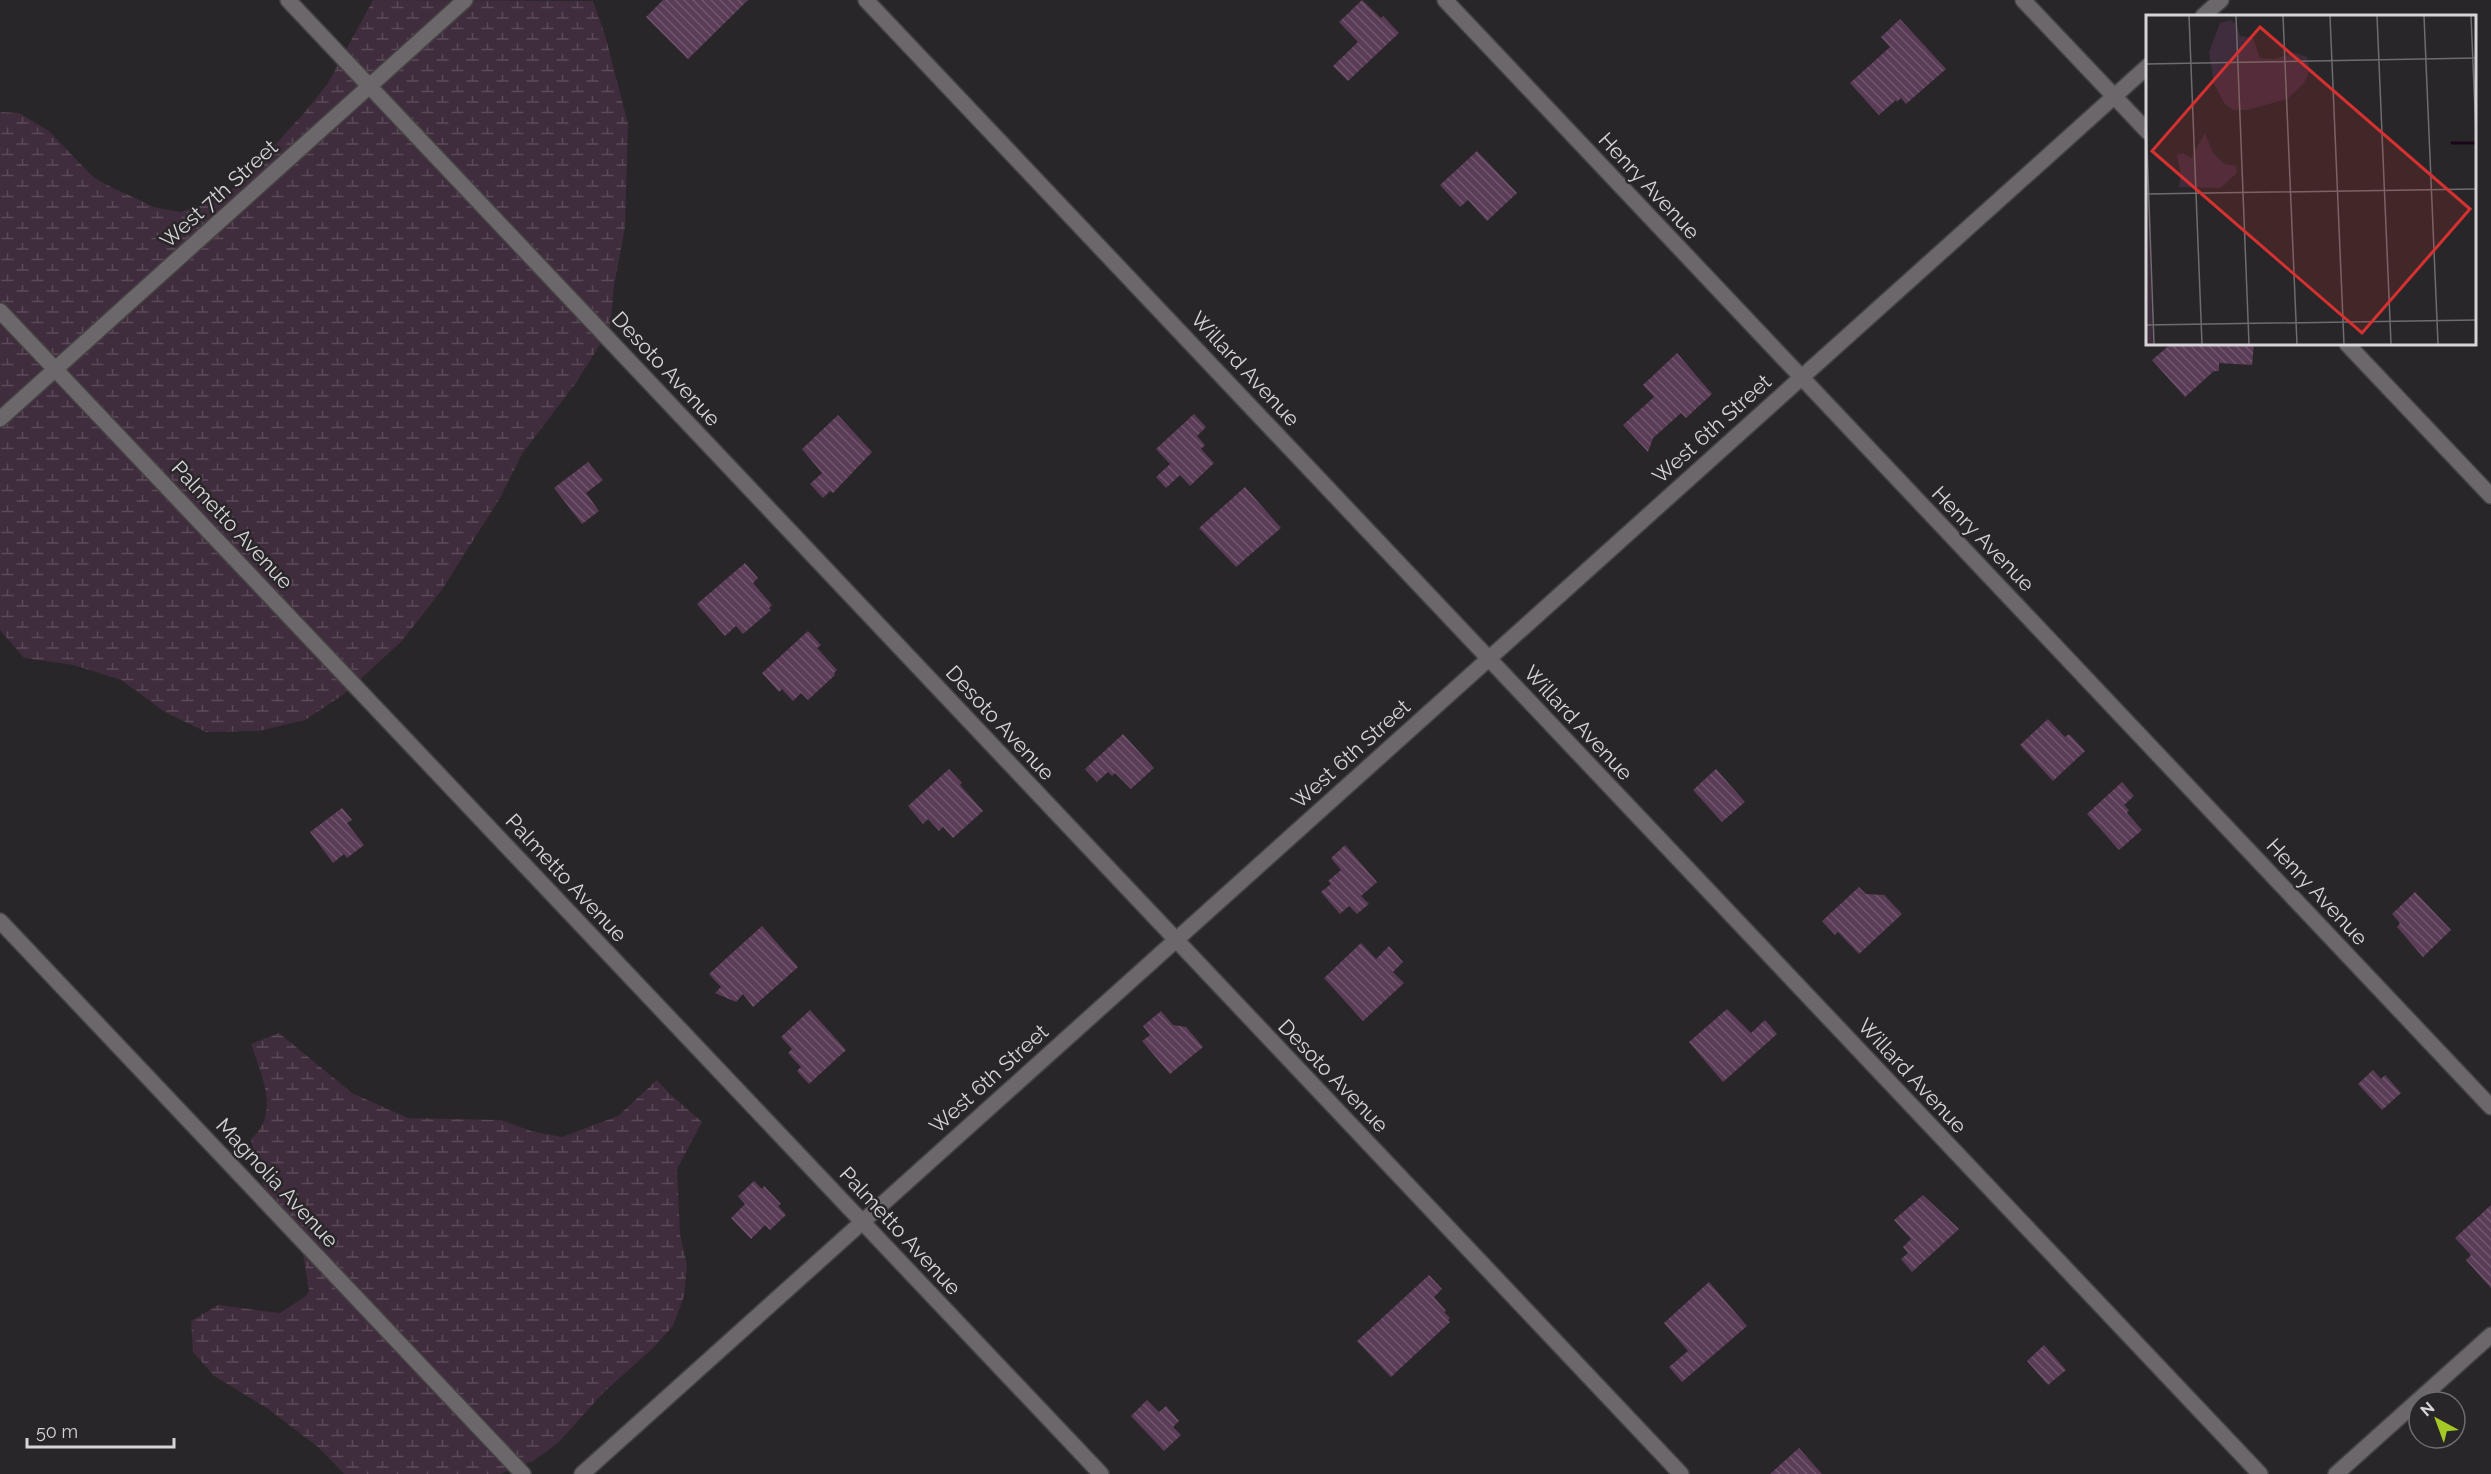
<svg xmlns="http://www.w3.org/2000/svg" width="2491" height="1474" viewBox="0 0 2491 1474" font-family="Raleway,sans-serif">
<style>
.wetland{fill:url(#wetland-marsh)}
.building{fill:url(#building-back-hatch)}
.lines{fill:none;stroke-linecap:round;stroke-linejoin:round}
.minor-casing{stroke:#454244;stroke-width:18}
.minor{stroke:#6b676a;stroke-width:15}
.labels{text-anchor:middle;stroke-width:5;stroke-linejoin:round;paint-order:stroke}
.street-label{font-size:21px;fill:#d6d4d6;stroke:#292629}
.inset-river{fill:none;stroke:#1c0419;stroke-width:3}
.inset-road{fill:none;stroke:#6e6c6e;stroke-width:1.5}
.view{fill:#d63131;fill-opacity:0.15;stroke:#d63131;stroke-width:3}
.inset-edge{fill:none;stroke:#d6d4d6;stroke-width:3}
</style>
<defs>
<pattern id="wetland-marsh" width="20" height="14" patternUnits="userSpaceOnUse" patternTransform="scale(1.5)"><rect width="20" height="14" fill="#3f2c3c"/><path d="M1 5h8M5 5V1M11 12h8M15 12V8" fill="none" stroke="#5a4a57"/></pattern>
<pattern id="building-back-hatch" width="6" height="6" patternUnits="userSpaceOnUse" patternTransform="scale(1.5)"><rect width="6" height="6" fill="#5a3c56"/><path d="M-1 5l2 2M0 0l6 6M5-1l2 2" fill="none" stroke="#71576e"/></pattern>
</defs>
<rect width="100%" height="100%" fill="#292629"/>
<!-- wetland -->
<path class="wetland" d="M373,0L593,1L605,35L628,124L625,227L614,286L610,329L575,384L522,454L500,498L441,591L402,641L344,694L305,720L259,731L206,732L165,712L121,680L74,665L24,658L0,630V112L19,113L49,131L93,177L109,186L154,207L180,212L200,206L221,197L240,183L305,112L328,83Z
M279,1033L352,1093L408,1118L501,1120L531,1131L562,1137L618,1116L657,1080L669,1093L702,1122L677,1169L680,1234L687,1265L684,1296L673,1326L652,1349L603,1393L558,1443L533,1461L500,1474H344L318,1447L267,1408L214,1376L193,1352L191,1321L218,1305L280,1313L306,1296L309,1290L303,1254L268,1196L257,1170L251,1139C281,1113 261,1075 251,1044Z"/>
<!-- building -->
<path class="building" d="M663,0H748L688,59L646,17Z
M1362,0L1381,18L1383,16L1399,33L1348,81L1333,66L1358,42L1339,22Z
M1900,19L1946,69L1906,104L1901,98L1897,102L1896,100L1879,115L1850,83L1890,47L1881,37Z
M1477,151L1517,193L1487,221L1468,200L1460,207L1440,185Z
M2171,344H2254L2252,365L2219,363V371H2214L2185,397L2152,360Z
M1677,353L1712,394L1686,418L1681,413L1653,438L1648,452L1623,425L1654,397L1643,385Z
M1194,414L1206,427L1197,436L1205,445L1201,449L1214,463L1190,486L1180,475L1166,488L1156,477L1170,464L1156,449Z
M838,415L872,452L833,493L830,491L823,498L810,484L822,473L802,449Z
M588,462L603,480L586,493L599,511L582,524L554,488Z
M1245,487L1281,528L1236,567L1199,528Z
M745,563L758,578L753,583L772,605L769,608L771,610L743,634L736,626L725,636L697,604Z
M808,631L821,645L817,648L837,670L834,673L835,675L808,700L801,693L793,701L782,689L779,692L762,673Z
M2048,719L2065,737L2069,734L2085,751L2053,781L2020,745Z
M1123,734L1154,768L1131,789L1115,773L1112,776L1108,772L1097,782L1085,769Z
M949,769L962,783L960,785L983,811L953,838L943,827L939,831L928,819L923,824L908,806Z
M1716,769L1745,802L1722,822L1693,790Z
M2122,782L2134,796L2124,805L2129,810L2127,813L2142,830L2119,850L2087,814Z
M342,808L352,820L347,823L364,845L347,858L344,854L333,863L310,832Z
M1345,845L1377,882L1361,896L1369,904L1357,914L1349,906L1340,914L1321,892L1331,884L1328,881L1341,870L1331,858Z
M1859,887L1866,894L1884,895L1902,914L1859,954L1838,932L1835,935L1822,921Z
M2415,892L2451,930L2423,957L2397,927L2400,923L2392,914Z
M762,926L798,967L753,1007L743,994L736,1002L715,993L721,987L709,974Z
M1361,943L1376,959L1389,946L1403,962L1393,972L1404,983L1363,1021L1324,978Z
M1727,1009L1751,1033L1765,1020L1777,1034L1723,1082L1689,1042Z
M810,1010L846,1050L809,1084L797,1071L801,1067L788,1053L792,1049L781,1037Z
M1161,1011L1173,1025L1186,1027L1203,1047L1170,1074L1142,1041L1150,1035L1143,1026Z
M2373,1070L2381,1079L2385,1075L2401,1093L2382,1110L2358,1084Z
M754,1181L762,1189L764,1186L781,1204L778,1206L786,1215L770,1230L765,1225L751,1239L731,1218L745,1204L738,1196Z
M1923,1195L1959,1229L1912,1272L1901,1259L1908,1253L1903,1247L1911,1239L1894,1220Z
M2491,1205V1288L2466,1260L2471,1255L2455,1238Z
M1429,1275L1442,1289L1434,1297L1446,1311L1444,1312L1450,1318L1448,1320L1450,1322L1391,1377L1357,1341Z
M1709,1282L1747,1326L1682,1382L1669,1367L1688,1351L1664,1323Z
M2044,1345L2066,1370L2048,1385L2027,1361Z
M1147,1400L1159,1412L1166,1406L1179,1421L1173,1427L1181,1435L1164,1451L1131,1416Z
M1799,1448L1822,1474H1770Z"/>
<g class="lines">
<defs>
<path id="minor" d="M288,0L1681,1474
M866,0L2260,1474
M1445,0L2491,1107
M2023,0L2148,132
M2203,16L2221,0
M0,311L1101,1474
M2347,344L2491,496
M0,419L465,0
M0,921L523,1474
M582,1474L2148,66
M2336,1474L2491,1335"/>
</defs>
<!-- minor casing -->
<use href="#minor" class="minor-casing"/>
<!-- minor -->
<use href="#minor" class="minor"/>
</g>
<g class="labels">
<!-- street labels -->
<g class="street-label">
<text transform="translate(1649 186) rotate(47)" y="7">Henry Avenue</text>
<text transform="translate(219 194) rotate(-42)" y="7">West 7th Street</text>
<text transform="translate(666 369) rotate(47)" y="7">Desoto Avenue</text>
<text transform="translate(1245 369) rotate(47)" y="7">Willard Avenue</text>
<text transform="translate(1712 429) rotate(-42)" y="7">West 6th Street</text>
<text transform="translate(232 525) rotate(47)" y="7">Palmetto Avenue</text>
<text transform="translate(1983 539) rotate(46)" y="7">Henry Avenue</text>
<text transform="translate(1000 723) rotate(47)" y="7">Desoto Avenue</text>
<text transform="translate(1578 723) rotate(47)" y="7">Willard Avenue</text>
<text transform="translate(1351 754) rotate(-42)" y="7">West 6th Street</text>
<text transform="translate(566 878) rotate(47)" y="7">Palmetto Avenue</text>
<text transform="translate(2317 892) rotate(47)" y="7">Henry Avenue</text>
<text transform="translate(1333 1076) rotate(46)" y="7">Desoto Avenue</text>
<text transform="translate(1912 1076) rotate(47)" y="7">Willard Avenue</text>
<text transform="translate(989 1079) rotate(-42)" y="7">West 6th Street</text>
<text transform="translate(277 1183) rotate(47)" y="7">Magnolia Avenue</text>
<text transform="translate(900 1231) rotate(47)" y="7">Palmetto Avenue</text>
</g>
</g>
<!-- overview -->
<g transform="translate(2146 15)">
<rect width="330" height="330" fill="#292629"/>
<path d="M0,179H2L7,329H0Z" fill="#3f2c3c"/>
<path d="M84,5L90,9L94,21L107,23L114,43L128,44L149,38L161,42L164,55L158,68L141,84L101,95H87L78,88L68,69L63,37L74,8ZM59,118L66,136L78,149L90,151L91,158L74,173L33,172L35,160L31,140L37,138L45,143Z" fill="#3f2c3c"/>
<path class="inset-river" d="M305,128H329"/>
<path class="inset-road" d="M43,1L56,329M90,1L103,329M137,1L151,329M184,1L198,329M231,1L245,329M278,1L292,329M325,1L330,119M0,49L330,43M0,104L8,329M0,179L330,174M0,310L330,305"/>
<path class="view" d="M114,12L324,194L216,318L6,136Z"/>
<rect width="330" height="330" class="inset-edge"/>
</g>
<!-- north arrow -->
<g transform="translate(2437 1420) rotate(319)"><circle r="28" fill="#292629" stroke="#6e6c6e" stroke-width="1.5"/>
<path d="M0-4.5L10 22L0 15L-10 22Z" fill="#a4c825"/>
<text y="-9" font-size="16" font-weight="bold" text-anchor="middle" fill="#d6d4d6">N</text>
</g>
<!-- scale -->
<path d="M27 1438v9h147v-9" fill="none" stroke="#d6d4d6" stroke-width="3"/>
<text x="36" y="1438" font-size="18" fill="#d6d4d6" stroke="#292629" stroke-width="4.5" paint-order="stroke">50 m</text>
</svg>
